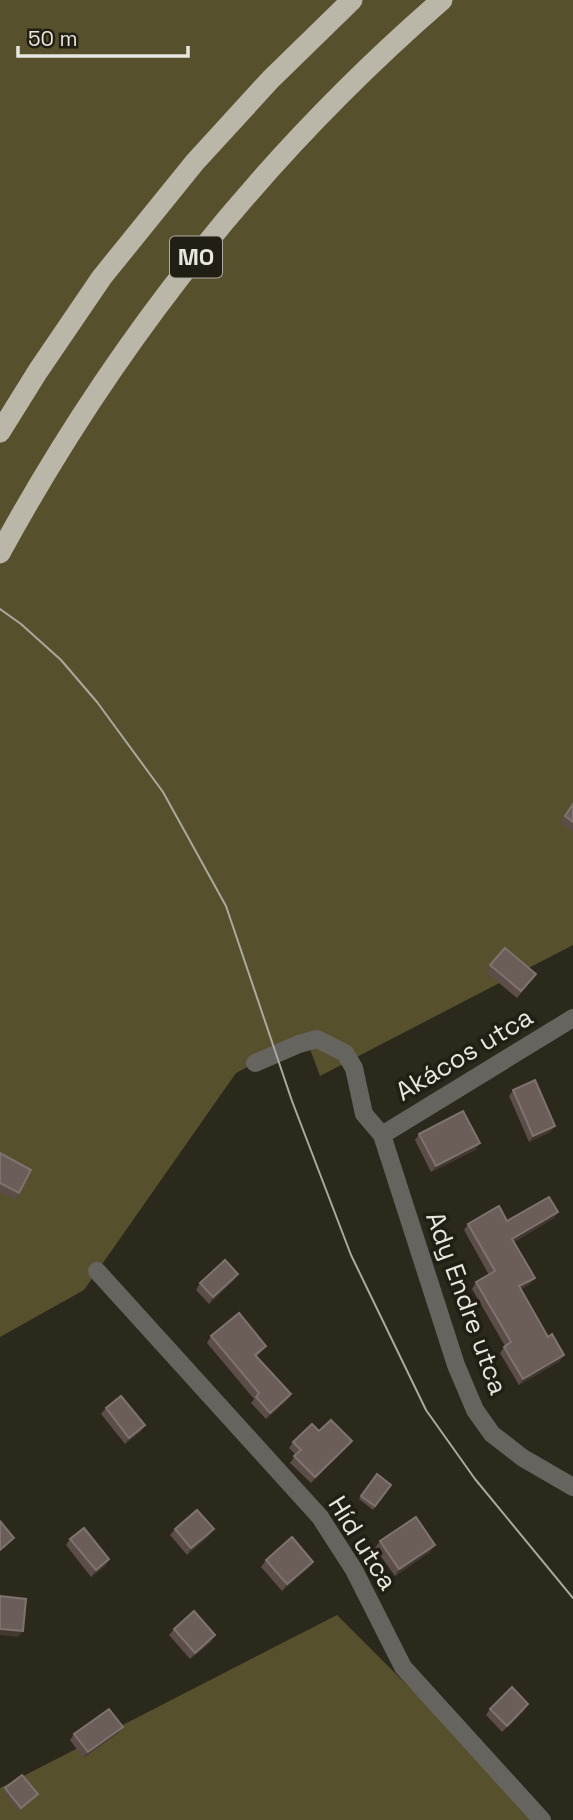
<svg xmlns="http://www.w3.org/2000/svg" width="573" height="1820" viewBox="0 0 573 1820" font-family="'Space Grotesk',sans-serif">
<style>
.green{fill:#57502d}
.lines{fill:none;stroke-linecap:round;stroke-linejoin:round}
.minor{stroke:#66645e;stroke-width:18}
.highway{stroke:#bbb7a8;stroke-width:21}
.tram{stroke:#aba89f;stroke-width:2}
.wall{fill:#5c4d49}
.shaded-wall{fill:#423830}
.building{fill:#6b5e59;stroke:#7e736e;stroke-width:2}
.labels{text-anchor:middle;stroke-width:7;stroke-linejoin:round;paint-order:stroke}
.shield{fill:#211e13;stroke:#acaaa1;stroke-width:2}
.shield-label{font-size:24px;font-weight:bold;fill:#e8e6de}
.street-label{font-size:26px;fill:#e8e6de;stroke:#211e13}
</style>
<rect width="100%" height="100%" fill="#2b281c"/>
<!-- green -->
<path class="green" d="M0,0H573V945L320,1076L310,1049L255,1063L236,1073L84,1290L0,1337Z
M337,1615L542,1820H0V1788Z"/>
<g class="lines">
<!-- minor -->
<path class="minor" d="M255,1063L299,1044L317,1039L345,1053L354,1068L364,1114L382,1135L456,1365L475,1410L492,1434L523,1458L573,1487
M382,1135L573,1018
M97,1271L320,1517L354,1570L403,1667L542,1820"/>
<!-- highway -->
<path class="highway" d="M0,432L38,371L102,277L195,162L271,79L352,0
M0,553C114,344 262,156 442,0"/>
<!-- tram -->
<path class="tram" d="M0,609L21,624L61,660L97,702L163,792L226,906L292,1101L351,1255L426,1410L475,1479L573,1598"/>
</g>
<!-- wall -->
<path class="wall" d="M573,804V832L560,822Z
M490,965L536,974L517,998L486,972Z
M513,1090L555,1126L550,1132L529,1142L509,1096Z
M419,1134L480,1143L475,1150L431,1172L415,1140Z
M0,1153L19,1193L15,1199L0,1192Z
M558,1212L554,1218L514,1242L530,1284L521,1289L548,1337L564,1355L560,1361L519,1385L500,1353L505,1346L472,1289L476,1282L489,1275L464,1230L468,1224L507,1221Z
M238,1274L234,1280L209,1304L196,1290L200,1283Z
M211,1336L266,1346L261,1352L256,1357L291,1394L286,1401L266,1419L251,1403L254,1399L207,1343Z
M106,1408L145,1425L140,1432L125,1444L101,1414Z
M319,1431L347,1447L311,1483L290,1463L296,1455L289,1448L293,1442Z
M377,1474L391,1485L373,1510L359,1499Z
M175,1529L209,1536L187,1555L170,1535Z
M70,1539L109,1559L105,1566L91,1577L66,1545Z
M380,1541L430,1552L395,1576L375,1548Z
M266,1560L313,1562L308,1568L282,1591L261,1567Z
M174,1629L211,1642L190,1659L169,1635Z
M490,1709L524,1711L502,1732L486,1715Z
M118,1733L83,1758L70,1740L74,1734Z
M5,1788L38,1794L36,1797L19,1811L3,1791Z"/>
<!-- shaded-wall -->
<path class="shaded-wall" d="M555,1126L550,1132L529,1142L533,1136Z
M480,1143L475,1150L431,1172L436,1166Z
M558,1212L554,1218L508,1245L512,1239Z
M238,1274L234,1280L209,1304L213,1297Z
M535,1278L530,1284L515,1293L519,1286Z
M564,1355L560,1361L519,1385L523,1379Z
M291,1394L286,1401L266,1419L270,1413Z
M145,1425L140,1432L125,1444L129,1438Z
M352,1441L347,1447L311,1483L315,1477Z
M214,1529L209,1536L187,1555L191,1548Z
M435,1545L430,1552L395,1576L399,1569Z
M109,1559L105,1566L91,1577L96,1570Z
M313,1562L308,1568L282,1591L287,1584Z
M0,1629L23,1631L18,1637L0,1635Z
M215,1635L211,1642L190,1659L195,1653Z
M528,1704L524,1711L502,1732L507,1726Z
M123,1727L118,1733L83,1758L88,1752Z"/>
<!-- building -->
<path class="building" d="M573,804V822L565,816Z
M505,948L536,974L521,991L490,965Z
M535,1080L555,1126L533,1136L513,1090Z
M463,1111L480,1143L436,1166L419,1134Z
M0,1153L31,1170L19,1193L0,1183Z
M549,1197L558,1212L512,1239L535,1278L519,1286L548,1337L552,1334L564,1355L523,1379L504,1347L511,1342L476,1282L495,1271L468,1224L499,1206L507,1221Z
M225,1260L238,1274L213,1297L200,1283Z
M239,1313L266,1346L255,1355L291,1394L270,1413L256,1397L259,1393L211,1336Z
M121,1396L145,1425L129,1438L106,1408Z
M331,1420L352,1441L315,1477L294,1456L301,1450L293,1442L312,1424L319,1431Z
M377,1474L391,1485L375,1506L361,1496Z
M197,1510L214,1529L191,1548L175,1529Z
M416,1517L435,1545L399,1569L380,1541Z
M0,1521L14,1538L0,1550Z
M84,1528L109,1559L96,1570L70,1539Z
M292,1537L313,1562L287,1584L266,1560Z
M0,1596L26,1599L23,1631L0,1629Z
M194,1611L215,1635L195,1653L174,1629Z
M512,1687L528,1704L507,1726L490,1709Z
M109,1709L123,1727L88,1752L74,1734Z
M22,1775L38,1794L21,1808L5,1788Z"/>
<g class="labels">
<!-- shield labels -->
<rect class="shield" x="170" y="236.5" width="52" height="41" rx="5"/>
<g class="shield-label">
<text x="196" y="265">M0</text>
</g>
<!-- street labels -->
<g class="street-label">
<text transform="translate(464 1054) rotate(-31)" y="9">Akácos utca</text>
<text transform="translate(467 1303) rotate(70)" y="9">Ady Endre utca</text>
<text transform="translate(363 1543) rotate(58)" y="9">Híd utca</text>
</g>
</g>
<!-- scale -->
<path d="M18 46v10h170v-10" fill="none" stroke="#e8e6de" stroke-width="3.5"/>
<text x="28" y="46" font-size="21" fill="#e8e6de" stroke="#211e13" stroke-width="5" paint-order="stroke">50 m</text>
</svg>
